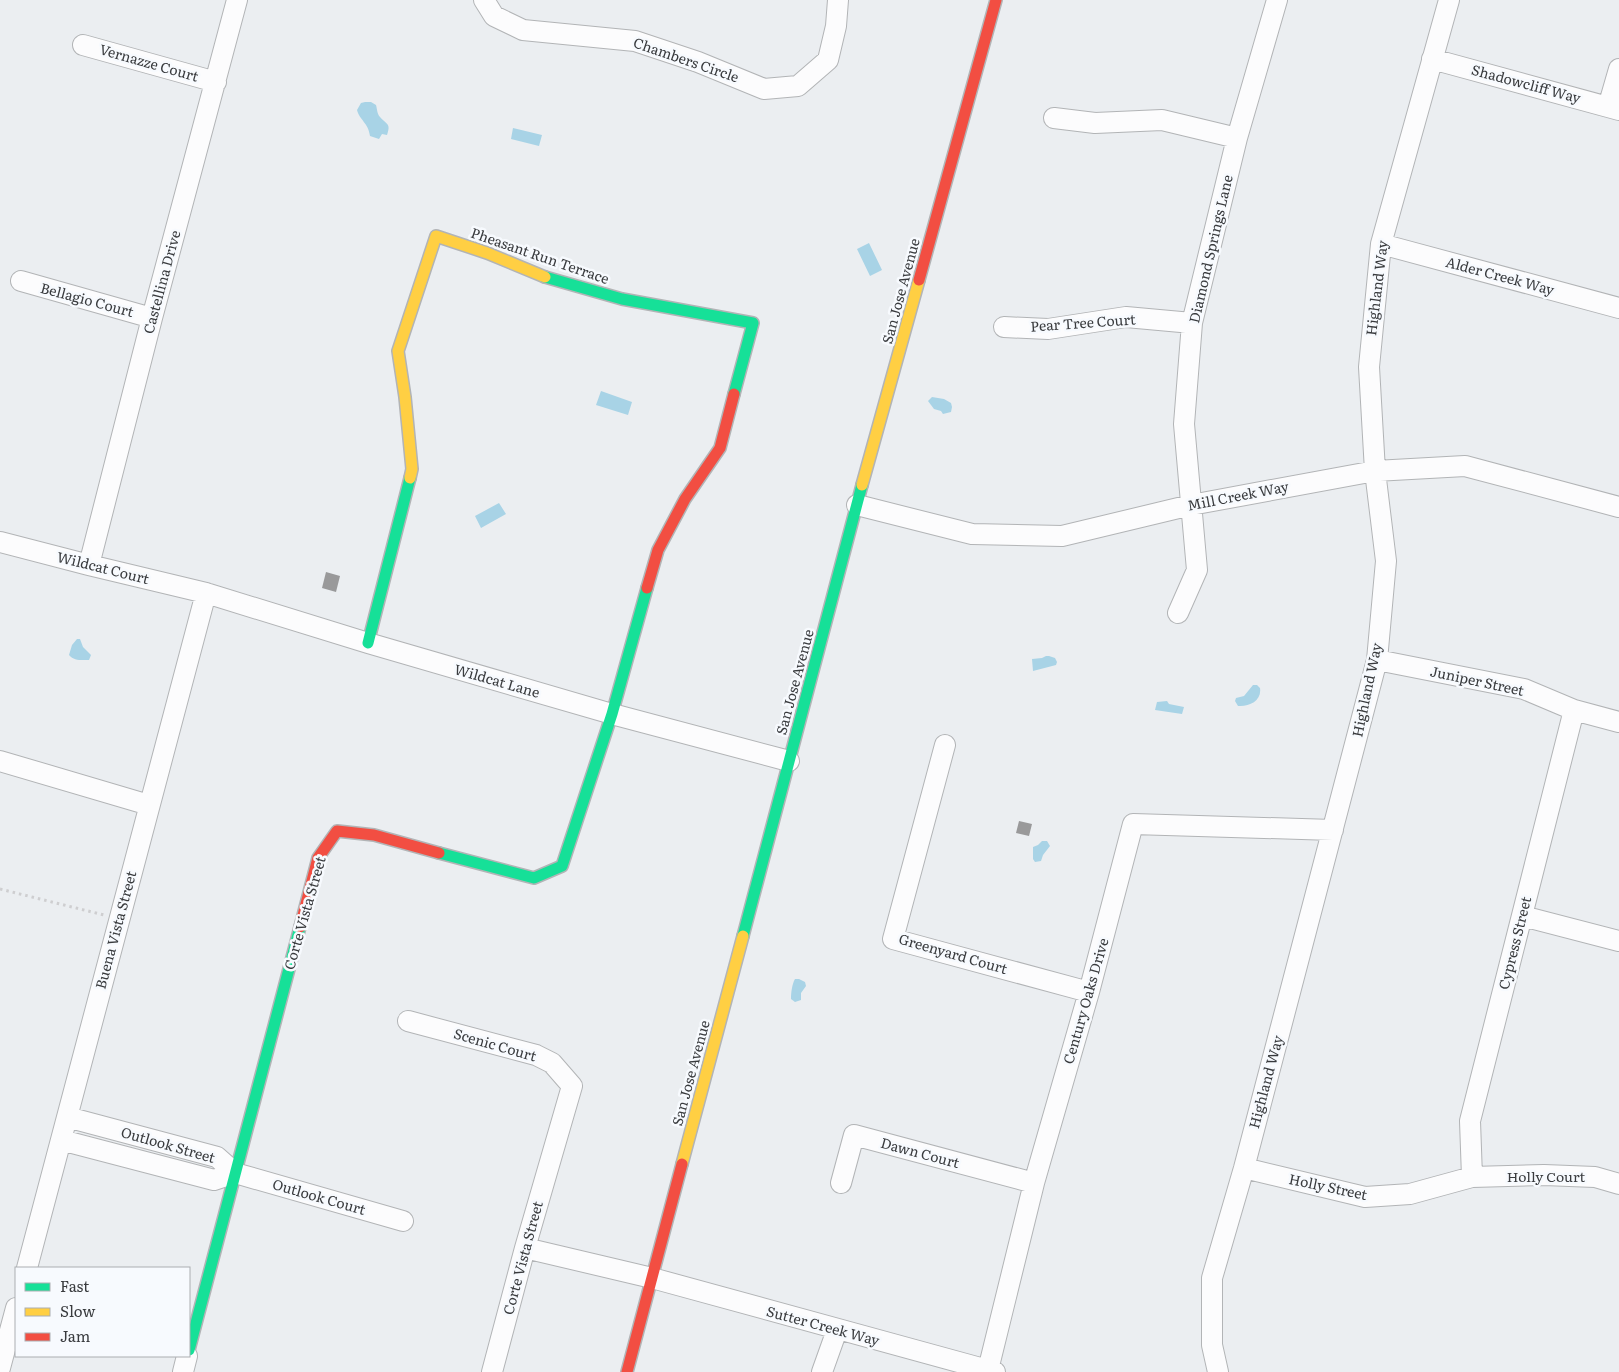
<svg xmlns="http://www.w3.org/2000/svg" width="1619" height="1372" viewBox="0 0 1619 1372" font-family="Literata,serif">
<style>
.water{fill:#a8d3e6}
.building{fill:#99999a}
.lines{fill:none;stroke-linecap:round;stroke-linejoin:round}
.street-casing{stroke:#b2b4b6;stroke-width:22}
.fast-casing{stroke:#b2b4b6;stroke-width:14}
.slow-casing{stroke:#b2b4b6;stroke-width:14}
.jam-casing{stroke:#b2b4b6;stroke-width:14}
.path{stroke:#ceced0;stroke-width:3;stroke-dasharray:2.5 4;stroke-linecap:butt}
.street{stroke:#fcfcfd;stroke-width:20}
.fast{stroke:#16e098;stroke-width:11}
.slow{stroke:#ffcf43;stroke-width:11}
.jam{stroke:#f24e42;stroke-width:11}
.labels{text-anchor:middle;stroke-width:5;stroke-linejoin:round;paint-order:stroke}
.street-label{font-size:14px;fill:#393b3e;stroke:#f7fafe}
</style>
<rect width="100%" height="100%" fill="#ebeef1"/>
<!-- water -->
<path class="water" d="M365,102H371L376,105C377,108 377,114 380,117C387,125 391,123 387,135L382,134L379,139L370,136C368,122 360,121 357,110L361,103Z
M513,128L542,135L539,146L511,139Z
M869,243L882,270L870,276L857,249Z
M601,391L632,402L628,415L596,405Z
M932,397L944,399L951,403L952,407L951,412L943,414L941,411L934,409L928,401Z
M499,503L506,514L481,528L475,516Z
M77,639H80L83,647L91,655L89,660C81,660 74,661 69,655L72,645Z
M1046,656H1049L1055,658L1057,662L1056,665L1033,671L1032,659L1042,658Z
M1253,685H1257L1260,688C1262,701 1249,707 1238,706L1235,701L1236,698L1244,696Z
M1167,701L1169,704L1184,707L1182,714L1155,710L1157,702Z
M1042,841H1047L1050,846L1043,855L1041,861L1035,862L1033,859V847L1038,845Z
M795,979H799L805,982L806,986L801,993V1000L795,1002L791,999C791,993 792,984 795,979Z"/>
<!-- building -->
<path class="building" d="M326,572L340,576L336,592L322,588Z
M1019,821L1032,824L1029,836L1016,833Z"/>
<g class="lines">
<defs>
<path id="street" d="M484,0L494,16L523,30L635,41L698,62L764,89L798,86L828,60L836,26L838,0
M83,45L216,82
M1432,59L1619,110
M1608,107L1619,69
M1054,118L1095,123L1162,120L1237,138
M1381,244L1619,308
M21,281L152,318
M1004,327L1048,329L1126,317L1192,323
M857,505L972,534L1062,536L1191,505L1375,471L1465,466L1619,507
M0,542L89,565L206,593L368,643L612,714L789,761
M89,565L152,318L237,0
M1178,613L1197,570L1184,424L1192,323L1237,138L1277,0
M1377,660L1524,689L1574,710L1619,722
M945,745L893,939L1089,992
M0,761L149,805
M1522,916L1619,941
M408,1021L536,1055L552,1063L572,1086L525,1248L492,1372
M67,1117L217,1157L235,1173L403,1221
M61,1140L214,1180L235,1173
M1244,1168L1365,1197L1410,1194L1472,1177L1544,1175L1595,1177L1619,1184
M1472,1177L1470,1121L1574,710
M841,1183L854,1135L1034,1183
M525,1248L652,1278L995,1372
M27,1268L206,593
M0,1368L16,1308
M988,1370L1034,1183L1089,992L1133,824L1333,830
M183,1372L187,1356
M822,1372L837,1330
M1218,1372L1212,1345V1278L1244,1168L1377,660L1386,561L1375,471L1369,367L1381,244L1449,0"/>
<path id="fast" d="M545,277L622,299L753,323L734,394
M368,643L410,478
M439,853L534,878L562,866L612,714L647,588
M743,936L862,485
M189,1350L300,927"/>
<path id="slow" d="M410,478L412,469L405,397L398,351L436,236L487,253L545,277
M862,485L919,280
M682,1164L743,936"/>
<path id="jam" d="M919,280L996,0
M647,588L658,550L685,499L720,448L734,394
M300,927L318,858L337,831L374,835L439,853
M627,1372L682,1164"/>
</defs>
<!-- street casing -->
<use href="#street" class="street-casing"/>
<!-- fast casing -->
<use href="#fast" class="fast-casing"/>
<!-- slow casing -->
<use href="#slow" class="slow-casing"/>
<!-- jam casing -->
<use href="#jam" class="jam-casing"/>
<!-- path -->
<path class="path" d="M0,889L104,915"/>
<!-- street -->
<use href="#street" class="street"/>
<!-- fast -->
<use href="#fast" class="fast"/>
<!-- slow -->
<use href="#slow" class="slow"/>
<!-- jam -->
<use href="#jam" class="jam"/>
</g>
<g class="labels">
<!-- street labels -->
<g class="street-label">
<text transform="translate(686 60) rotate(19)" y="5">Chambers Circle</text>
<text transform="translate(149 63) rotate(16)" y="5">Vernazze Court</text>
<text transform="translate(1526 84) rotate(15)" y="5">Shadowcliff Way</text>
<text transform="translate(1211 249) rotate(-77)" y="5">Diamond Springs Lane</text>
<text transform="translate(540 256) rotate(19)" y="5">Pheasant Run Terrace</text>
<text transform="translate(1500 276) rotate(15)" y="5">Alder Creek Way</text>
<text transform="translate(162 282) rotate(-75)" y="5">Castellina Drive</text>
<text transform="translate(1377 288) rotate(-83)" y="5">Highland Way</text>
<text transform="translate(901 291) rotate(-75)" y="5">San Jose Avenue</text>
<text transform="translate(87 300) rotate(15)" y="5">Bellagio Court</text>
<text transform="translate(1083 323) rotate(-4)" y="5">Pear Tree Court</text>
<text transform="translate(1238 496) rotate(-11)" y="5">Mill Creek Way</text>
<text transform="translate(103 568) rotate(14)" y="5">Wildcat Court</text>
<text transform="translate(497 681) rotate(16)" y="5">Wildcat Lane</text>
<text transform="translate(1477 681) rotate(12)" y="5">Juniper Street</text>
<text transform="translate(795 682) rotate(-75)" y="5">San Jose Avenue</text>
<text transform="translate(1367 690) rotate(-78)" y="5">Highland Way</text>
<text transform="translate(305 913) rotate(-74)" y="5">Corte Vista Street</text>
<text transform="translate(116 930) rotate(-75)" y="5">Buena Vista Street</text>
<text transform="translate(1515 943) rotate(-76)" y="5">Cypress Street</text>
<text transform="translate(953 954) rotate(16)" y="5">Greenyard Court</text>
<text transform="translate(1086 1001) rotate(-74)" y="5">Century Oaks Drive</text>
<text transform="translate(495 1045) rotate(16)" y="5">Scenic Court</text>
<text transform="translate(691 1073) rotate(-75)" y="5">San Jose Avenue</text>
<text transform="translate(1266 1082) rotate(-75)" y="5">Highland Way</text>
<text transform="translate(168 1145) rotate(16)" y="5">Outlook Street</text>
<text transform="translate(920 1153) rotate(15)" y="5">Dawn Court</text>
<text x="1546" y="1182">Holly Court</text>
<text transform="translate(1328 1187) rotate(12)" y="5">Holly Street</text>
<text transform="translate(319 1197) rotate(16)" y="5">Outlook Court</text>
<text transform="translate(523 1258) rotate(-75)" y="5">Corte Vista Street</text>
<text transform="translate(823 1326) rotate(15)" y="5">Sutter Creek Way</text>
</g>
</g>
<!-- legend -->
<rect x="15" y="1267" width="175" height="90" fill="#f7fafe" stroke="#abaeb1"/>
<rect x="25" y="1283" width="25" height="8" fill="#16e098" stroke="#abaeb1"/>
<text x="60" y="1292" font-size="15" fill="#393b3e">Fast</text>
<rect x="25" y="1308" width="25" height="8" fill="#ffcf43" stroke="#abaeb1"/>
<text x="60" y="1317" font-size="15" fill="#393b3e">Slow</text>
<rect x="25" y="1333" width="25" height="8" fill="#f24e42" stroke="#abaeb1"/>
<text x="60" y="1342" font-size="15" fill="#393b3e">Jam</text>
</svg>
